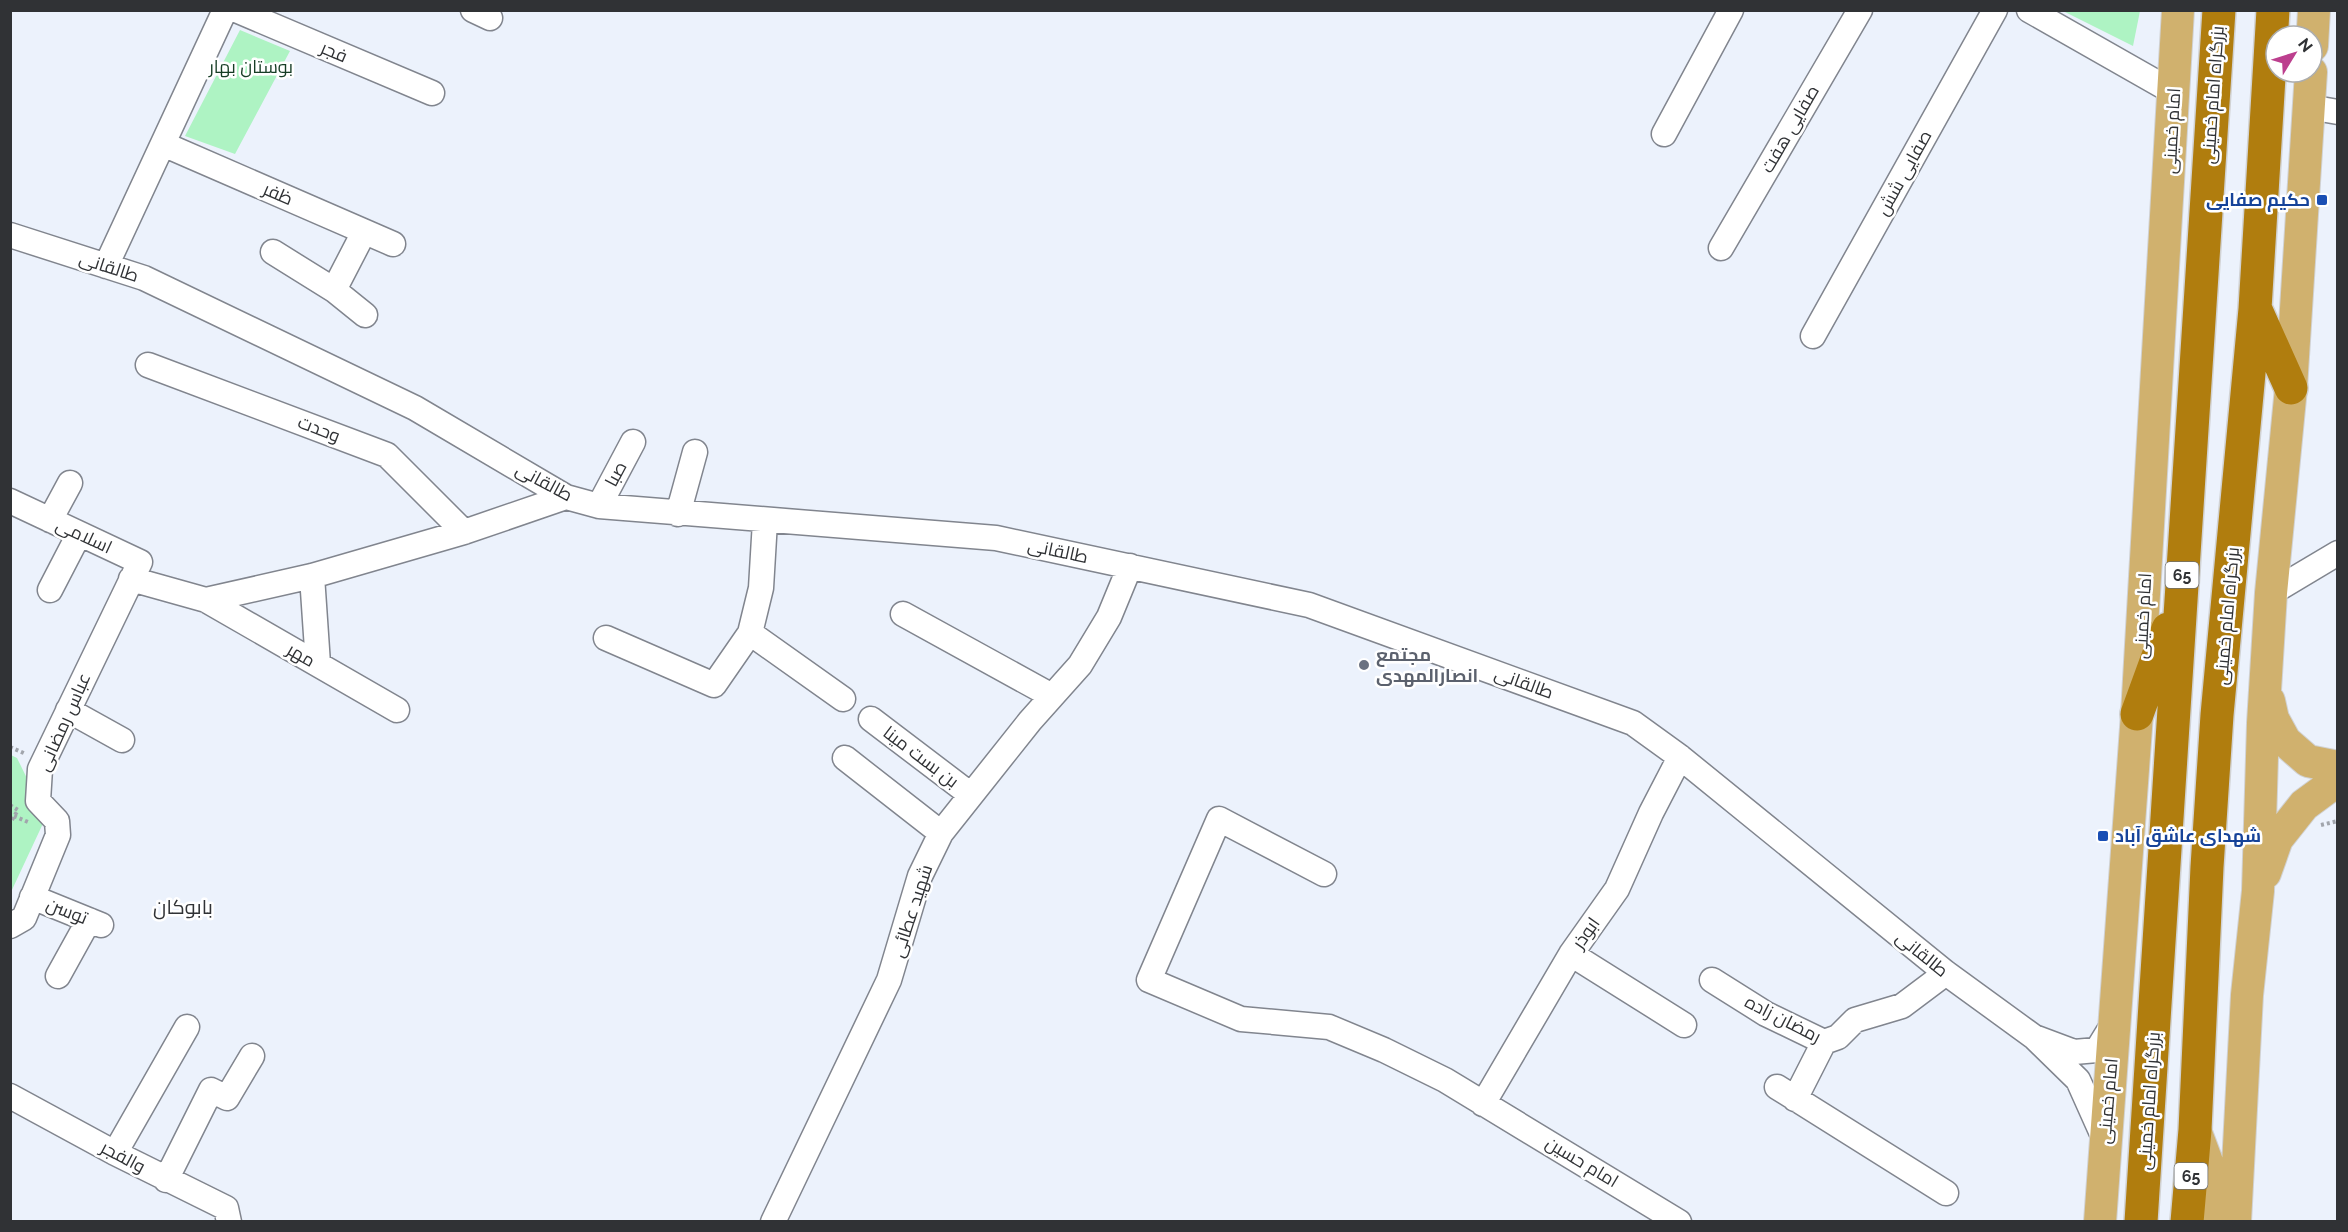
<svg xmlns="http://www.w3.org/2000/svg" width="2348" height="1232" viewBox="0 0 2348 1232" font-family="Raleway,Cairo,sans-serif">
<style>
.green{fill:#aef3c3}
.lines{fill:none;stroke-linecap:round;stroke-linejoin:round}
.minor-casing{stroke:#81858e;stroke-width:27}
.major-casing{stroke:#d1d2d3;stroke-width:34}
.highway-casing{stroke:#d1d2d3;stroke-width:36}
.path{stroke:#a1a5ac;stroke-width:4;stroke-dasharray:3 3;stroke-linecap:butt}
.minor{stroke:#fff;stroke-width:24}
.major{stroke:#d0b16e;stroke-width:32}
.highway{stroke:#b07d0e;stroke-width:33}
.transit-dot{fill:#1a4fb4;stroke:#fff;stroke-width:2}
.worship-dot{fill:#6b7280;stroke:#fff;stroke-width:2}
.labels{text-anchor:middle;stroke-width:5;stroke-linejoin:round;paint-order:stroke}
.shield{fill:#fff;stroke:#6e7072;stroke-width:1.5}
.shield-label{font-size:16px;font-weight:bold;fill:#303235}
.street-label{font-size:18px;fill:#303235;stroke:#fff}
.park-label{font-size:18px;fill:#163d25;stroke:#fff}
.transit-label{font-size:18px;font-weight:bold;fill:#164399;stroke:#fff;text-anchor:end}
.worship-label{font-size:18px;font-weight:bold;fill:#5b616d;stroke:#fff;text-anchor:start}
.neighbourhood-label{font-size:20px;fill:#303235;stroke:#fff}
</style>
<rect width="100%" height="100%" fill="#ecf2fc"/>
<!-- green -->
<path class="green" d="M2063,11H2140L2133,46Z
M240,30L290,51L235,154L185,136Z
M11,755L17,758L46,817L11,892Z"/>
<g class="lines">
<defs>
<path id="minor" d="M236,10L432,93
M473,10L490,18
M2029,10L2175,93
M2309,107L2338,112
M1664,134L1731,10
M163,144L393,244
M10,235L144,278L415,408L566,497L599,506L996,538L1309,605L1633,723L1680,757L1946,973L2034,1037
M1721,248L1860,10
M273,252L334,290L365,315
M106,266L225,10
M334,290L364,232
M1813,336L1995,10
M148,365L387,455L464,532
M10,501L140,562L40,769L38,801L57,821L58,835L24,918L10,926
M599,506L633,442
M678,514L695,452
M50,520L70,483
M312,576L318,664
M131,579L206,600L312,576L464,532L566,497
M50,590L79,534
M2271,593L2338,553
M206,600L397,710
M903,614L1052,696
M750,633L843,699
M606,638L714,685L750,633L761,588L765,521
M68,710L122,740
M871,719L971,795
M845,758L941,833
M1324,874L1219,819L1149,980L1241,1019L1329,1027L1384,1050L1445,1080L1679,1222
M32,897L101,925
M1571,954L1684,1025
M58,976L89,920
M1712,980L1766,1014L1824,1042L1838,1037L1855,1020L1902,1006L1946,973
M1777,1087L1946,1193
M10,1096L115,1153L226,1208L229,1222
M1795,1099L1824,1042
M1483,1104L1571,954L1617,889L1651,813L1680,757
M2104,1138L2078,1080L2034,1037L2074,1052L2097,1050L2113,1024
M115,1153L187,1027
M166,1180L211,1090L227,1098L252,1056
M773,1222L889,980L920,876L941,833L1030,721L1080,665L1109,617L1130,566"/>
<path id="major" d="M2312,46L2314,10
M2269,701L2273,719L2285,741L2308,761L2338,767
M2265,873L2277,839L2304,805L2338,780
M2195,1130L2210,1170L2208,1222
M2100,1222L2137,714L2178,10
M2235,1222L2247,995L2258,891L2263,723L2271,593L2291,388L2311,72"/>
<path id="highway" d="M2256,310L2291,388
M2137,714L2168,629
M2141,1222L2219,10
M2187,1222L2195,1130L2207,867L2217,715L2255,309L2273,10"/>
</defs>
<!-- minor casing -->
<use href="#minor" class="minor-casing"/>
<!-- major casing -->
<use href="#major" class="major-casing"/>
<!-- highway casing -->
<use href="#highway" class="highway-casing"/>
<!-- path -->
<path class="path" d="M10,747L26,754
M10,805L18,810L10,823
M14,816L28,822
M2321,825L2338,821"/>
<!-- minor -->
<use href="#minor" class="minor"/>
<!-- major -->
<use href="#major" class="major"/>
<!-- highway -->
<use href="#highway" class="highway"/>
</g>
<!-- markers -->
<g class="transit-dot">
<rect x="2316" y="194" width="12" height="12" rx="3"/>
<rect x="2097" y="830" width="12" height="12" rx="3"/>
</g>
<circle class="worship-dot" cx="1364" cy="665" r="6"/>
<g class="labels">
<!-- shield labels -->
<g class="shield">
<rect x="2165.5" y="562" width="33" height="26" rx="4.5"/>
<rect x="2174.5" y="1163" width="33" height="26" rx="4.5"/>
</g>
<g class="shield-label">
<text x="2182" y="581">65</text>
<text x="2191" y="1182">65</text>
</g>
<!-- street labels -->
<g class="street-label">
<text transform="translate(334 52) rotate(23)" y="6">فجر</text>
<text transform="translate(2213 95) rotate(-86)" y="6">بزرگراه امام خمینی</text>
<text transform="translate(1790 129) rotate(-60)" y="6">صفایی هفت</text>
<text transform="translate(2172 131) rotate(-87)" y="6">امام خمینی</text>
<text transform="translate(1904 173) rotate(-61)" y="6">صفایی شش</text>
<text transform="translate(278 194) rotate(23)" y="6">ظفر</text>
<text transform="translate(109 267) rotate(18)" y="6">طالقانی</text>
<text transform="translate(319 429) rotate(21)" y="6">وحدت</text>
<text transform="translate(616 474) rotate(-62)" y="6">صبا</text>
<text transform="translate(544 482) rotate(28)" y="6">طالقانی</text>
<text transform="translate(84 536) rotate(25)" y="6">اسلامی</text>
<text transform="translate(1058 551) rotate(12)" y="6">طالقانی</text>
<text transform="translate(2143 616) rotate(-87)" y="6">امام خمینی</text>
<text transform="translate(2227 616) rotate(-85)" y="6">بزرگراه امام خمینی</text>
<text transform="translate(301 655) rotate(30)" y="6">مهر</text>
<text transform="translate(1524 683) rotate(20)" y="6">طالقانی</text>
<text transform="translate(64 722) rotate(-66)" y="6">عباس رمضانی</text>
<text transform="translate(921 757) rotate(37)" y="6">بن بست مینا</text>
<text transform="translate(67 911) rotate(22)" y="6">توسن</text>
<text transform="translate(912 911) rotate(-72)" y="6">شهید عطائی</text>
<text transform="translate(1586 933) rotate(-55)" y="6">ابوذر</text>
<text transform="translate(1922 954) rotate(39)" y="6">طالقانی</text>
<text transform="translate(1783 1019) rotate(27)" y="6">رمضان زاده</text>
<text transform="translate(2108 1101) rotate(-85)" y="6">امام خمینی</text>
<text transform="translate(2149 1101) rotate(-86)" y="6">بزرگراه امام خمینی</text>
<text transform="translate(123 1157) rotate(28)" y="6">والفجر</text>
<text transform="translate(1582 1162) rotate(31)" y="6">امام حسین</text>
</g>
<!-- park labels -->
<g class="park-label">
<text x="251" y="73">بوستان بهار</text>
</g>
<!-- transit labels -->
<g class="transit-label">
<text x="2310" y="206">حکیم صفایی</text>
<text x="2115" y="842" text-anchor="start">شهدای عاشق آباد</text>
</g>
<!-- worship labels -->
<g class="worship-label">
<text x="1376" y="661">مجتمع<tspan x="1376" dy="21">انصارالمهدی</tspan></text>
</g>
<!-- neighbourhood labels -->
<g class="neighbourhood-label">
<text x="183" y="914">بابوکان</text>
</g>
</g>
<!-- border -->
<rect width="2348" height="1232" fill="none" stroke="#303235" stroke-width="24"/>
<!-- north arrow -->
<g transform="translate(2294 54) rotate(52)"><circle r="28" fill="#ffffff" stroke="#acadae" stroke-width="1.5"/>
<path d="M0-4.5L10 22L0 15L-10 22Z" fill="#bc3f8e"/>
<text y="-9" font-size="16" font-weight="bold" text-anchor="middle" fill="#303235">N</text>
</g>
</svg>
